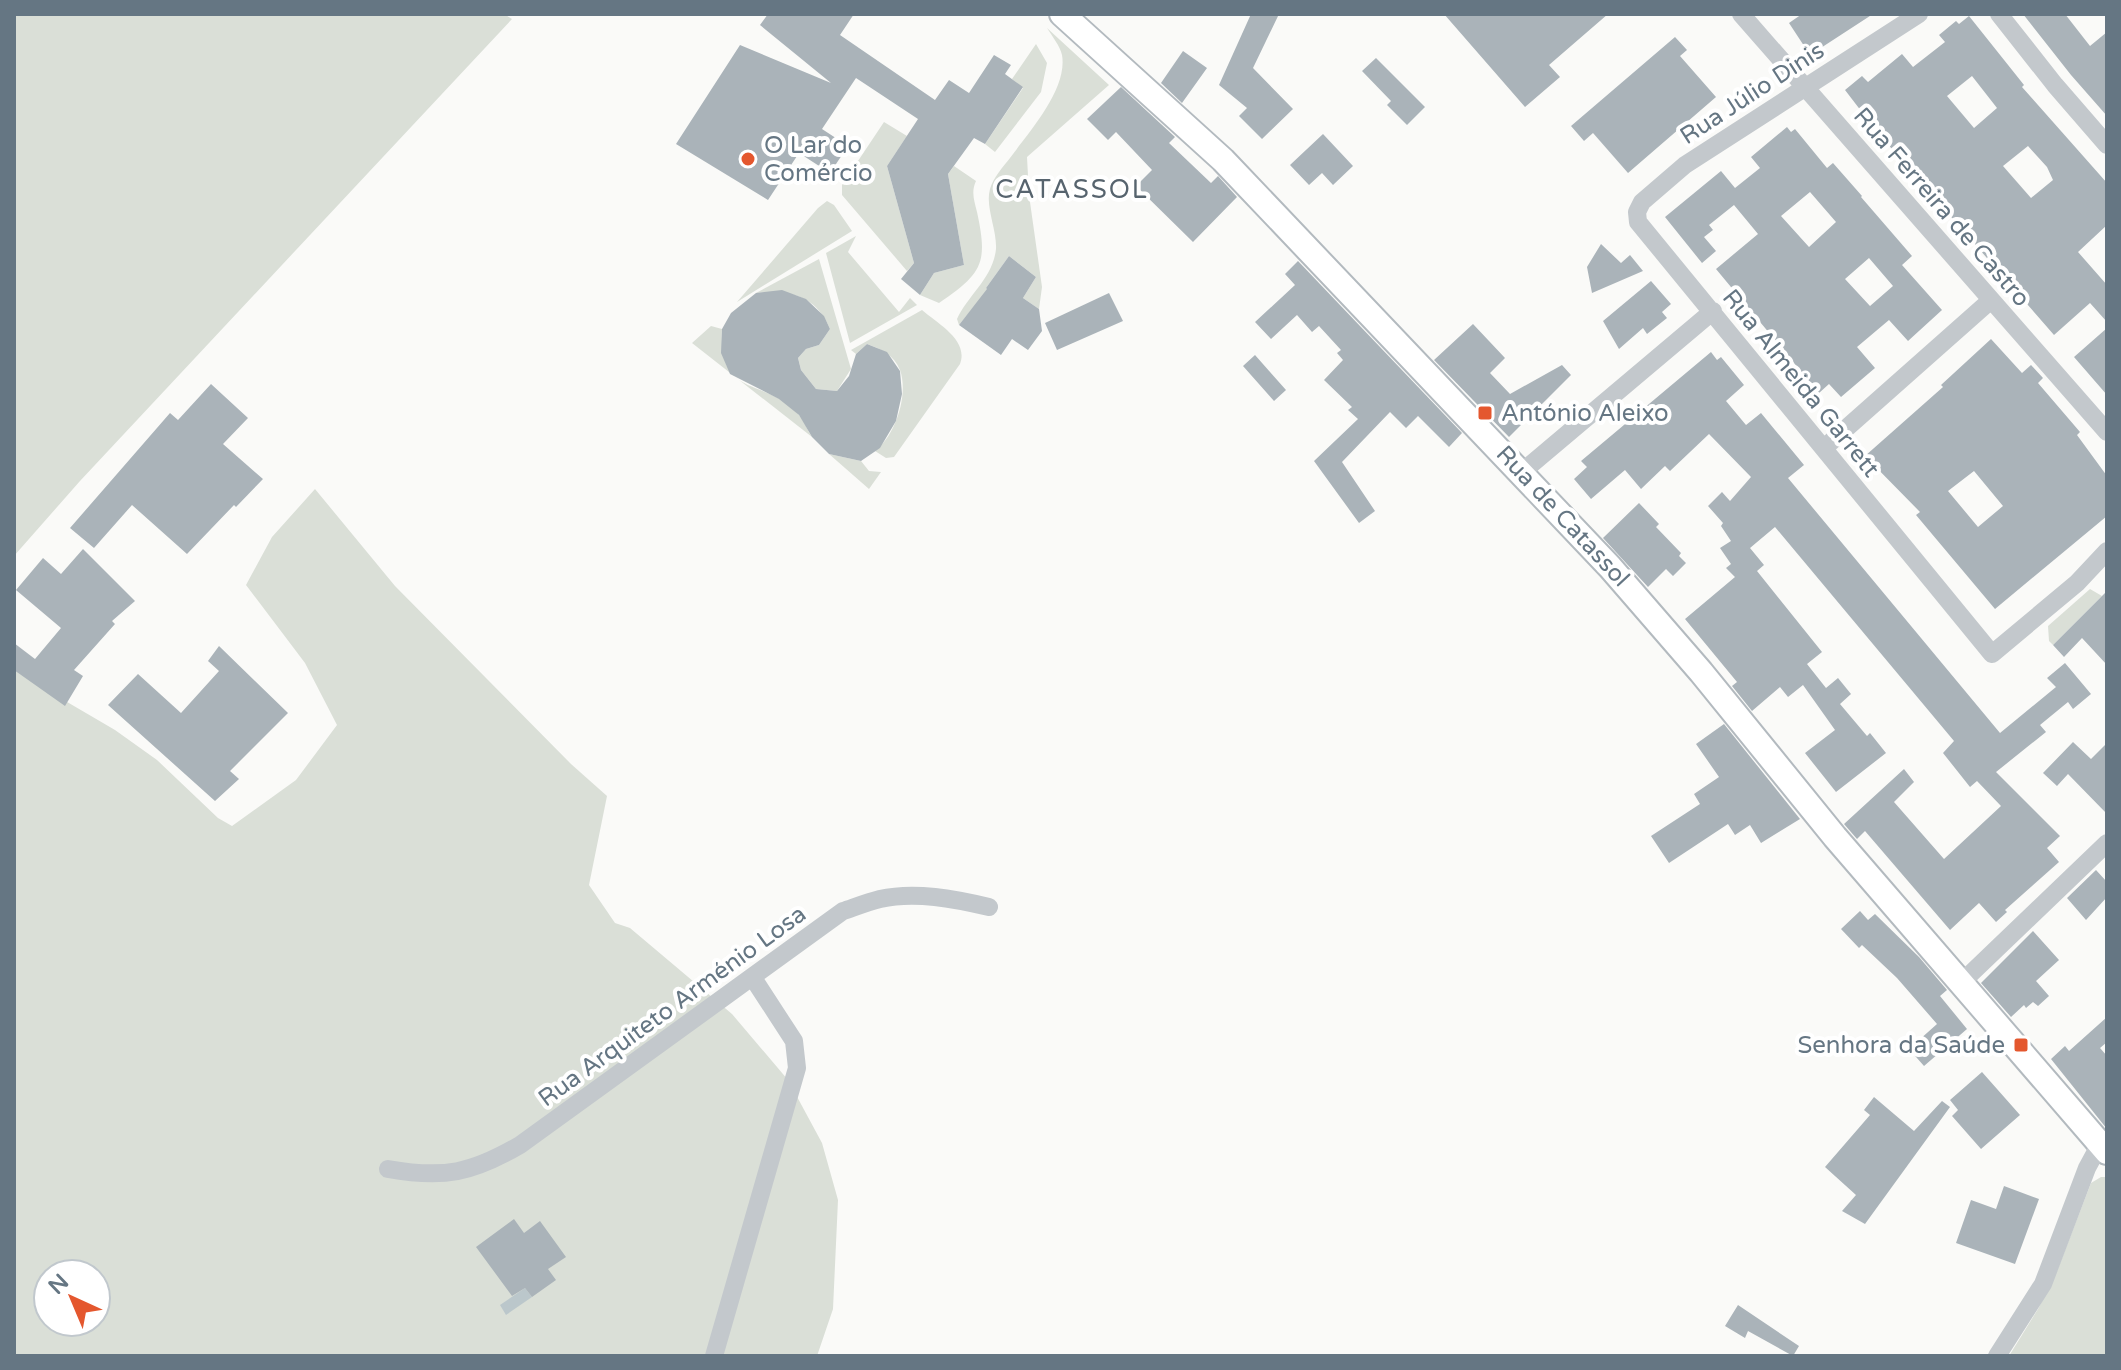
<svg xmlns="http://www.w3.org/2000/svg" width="2121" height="1370" viewBox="0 0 2121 1370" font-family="'Varela Round',sans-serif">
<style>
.green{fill:#dadfd7;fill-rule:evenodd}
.water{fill:#bbc7cb}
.building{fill:#aab3b9;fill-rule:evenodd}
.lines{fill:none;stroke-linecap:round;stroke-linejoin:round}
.secondary-casing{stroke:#b3babf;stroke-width:28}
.street{stroke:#c3c8cc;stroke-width:18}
.secondary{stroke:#fff;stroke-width:24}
.poi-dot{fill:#e4572e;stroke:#fff;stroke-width:3}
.labels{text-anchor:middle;stroke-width:8;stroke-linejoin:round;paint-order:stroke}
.street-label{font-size:24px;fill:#657683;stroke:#fff}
.poi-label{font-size:24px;fill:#657683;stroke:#fff;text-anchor:start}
.neighbourhood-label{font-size:26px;letter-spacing:2px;fill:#57646e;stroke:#fff}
</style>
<rect width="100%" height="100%" fill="#fafaf8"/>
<!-- green -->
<path class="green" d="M14,14H504L512,19L80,481L14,556Z
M1047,28L1109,85L1027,157L1029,195L1042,287L1039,309L1023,298L1036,277L1009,256L986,288L992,292L972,309L959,325L957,319C968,295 993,278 996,249C997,229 985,207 990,189C993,178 1003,167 1010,158C1029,132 1068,89 1062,55C1060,46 1052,36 1047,28Z
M1036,44L1047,63L1041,92L995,152L985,144L1023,88L1012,79Z
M884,122L907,136L887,166L914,263L907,271L842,195V185Z
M954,166L976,181C971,192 974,200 977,212C988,263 983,273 939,303L920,295L934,273L964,265L948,174Z
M827,201L834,205L852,231L737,302L818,208Z
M856,236L848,252L899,312L910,298L917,305L850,343L826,253Z
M819,259L851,369L837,391L816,389L801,370L798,358L806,349L819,345L830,329C816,295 790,290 756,293Z
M922,310C938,324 969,340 960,364L894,457L886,458L875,451C895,436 909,395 900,370C894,355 881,349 867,344L856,354L851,350Z
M711,326L722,329C718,401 766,376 799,415C804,421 808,431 812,437L692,343Z
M829,454L861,461L869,471L881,472L869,489Z
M315,489L395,586L571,764L607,796L589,885L615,923L630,928L732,1014L788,1080L822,1143L838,1200L833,1309L817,1356H14V661L62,699L115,730L157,760L218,818L232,826L296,780L337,725L305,663L246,585L272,537ZM48,1274H96V1322H48Z
M2090,589L2102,596L2053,645L2049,641L2048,626Z
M2101,1177H2107V1356H2009L2038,1309L2057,1271L2091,1183Z"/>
<!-- water -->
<path class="water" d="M525,1288L532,1297L506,1315L500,1305Z"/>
<!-- building -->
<path class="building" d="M768,14H854L840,35L935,100L949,80L969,93L994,55L1011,65L1005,74L1023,87L985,144L974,138L948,174L964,265L934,273L920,295L901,279L914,263L887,166L918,119L856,78L822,129L848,146L830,173L799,153L768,200L676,144L740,45L831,83L760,25Z
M1251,14H1279L1253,68L1293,109L1262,139L1239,116L1247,108L1219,85Z
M1444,14H1608L1549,65L1560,77L1525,107Z
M1802,14H1873L1810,55L1789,23Z
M2023,14H2065L2090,46L2107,32V116L2071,75Z
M1969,16L2024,85L2022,87L2107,183V225L2078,252L2107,285V322L2090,303L2054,335L1878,133L1845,90L1862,76L1868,82L1902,54L1913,67L1945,42L1939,35L1956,21L1959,24ZM1972,76L1997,108L1974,128L1947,96ZM2028,146L2047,167L2053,180L2031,198L2003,166Z
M1675,37L1687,50L1680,56L1716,97L1628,173L1593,133L1584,141L1571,126Z
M1183,51L1207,68L1182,103L1161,83Z
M1376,58L1425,107L1407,125L1387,105L1391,101L1362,71Z
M1121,87L1175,137L1169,143L1211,183L1218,176L1237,197L1193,242L1136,186L1152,170L1116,132L1108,140L1087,119Z
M1787,127L1791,132L1795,129L1827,168L1833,163L1862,196L1861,197L1912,256L1902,265L1942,310L1908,341L1889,320L1857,347L1875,368L1841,397L1829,384L1819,393L1716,269L1758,234L1734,205L1709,225L1713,230L1704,237L1716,251L1702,263L1665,217L1721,171L1735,188L1760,168L1751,157ZM1810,192L1836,222L1809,247L1781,216ZM1869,258L1893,286L1870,306L1845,279Z
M1323,134L1353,166L1333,185L1322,173L1309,185L1290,165Z
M1601,244L1621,263L1630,255L1643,271L1592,293L1587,267Z
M1009,256L1036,277L1023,298L1039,309L1042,331L1028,350L1012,339L1001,355L959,325L987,289L986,288Z
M1298,261L1462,433L1449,447L1418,416L1406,428L1390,412L1342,462L1375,511L1359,523L1314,461L1358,419L1348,410L1352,407L1324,380L1343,360L1337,353L1341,350L1319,326L1312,332L1297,315L1271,339L1255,322L1295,285L1285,274Z
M1651,281L1671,304L1662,312L1667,318L1647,334L1643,328L1619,349L1603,321Z
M782,290L806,299L824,316L830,329L819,345L806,349L798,358L801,370L816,389L837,391L849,376L856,354L867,344L887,352L900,371L902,394L896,421L880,448L861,461L829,454L812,437L799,415L779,399L730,374L721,353L722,329L731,313L756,293Z
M1109,293L1123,321L1057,350L1045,323Z
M1473,324L1505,358L1490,373L1510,394L1562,365L1571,375L1509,437L1434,360Z
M2107,328V395L2074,357Z
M1991,339L2022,373L2031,365L2043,378L2038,383L2080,432L2077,435L2107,476V516L1995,609L1916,515L1920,512L1865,456L1943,387L1941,385ZM1974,471L2003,506L1978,527L1948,491Z
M1711,352L1717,360L1721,357L1744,385L1726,401L1746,425L1761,413L1775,430L1804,465L1788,478L2000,733L2056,687L2047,678L2065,663L2091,694L2073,709L2068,702L2040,725L2046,732L1996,772L2060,836L2047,848L2059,862L2005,910L2007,912L1996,922L1979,903L1950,930L1865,831L1857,839L1844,824L1904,769L1914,782L1894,802L1944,859L2001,806L1977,781L1970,787L1943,753L1954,741L1775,527L1750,548L1764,565L1757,571L1822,652L1807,664L1826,688L1838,678L1851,694L1840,704L1867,736L1870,733L1886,753L1836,792L1805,753L1835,730L1803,685L1788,697L1780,687L1752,711L1732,686L1737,682L1685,619L1735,577L1726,568L1731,564L1720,548L1731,541L1721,526L1723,523L1708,506L1722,492L1730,501L1751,477L1709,434L1670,471L1665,466L1641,489L1625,470L1591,499L1574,479L1587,467L1581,461Z
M1255,355L1286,390L1274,401L1243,366Z
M211,384L248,418L223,444L263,479L236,507L234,505L187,554L132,505L94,548L70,528L170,413L178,420Z
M1639,503L1659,524L1656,527L1681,553L1679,556L1686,563L1673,576L1666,569L1648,587L1603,538Z
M83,549L135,601L112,621L115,624L74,670L83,676L65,706L14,670V643L35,659L61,628L16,590L43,558L61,574Z
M2107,591V665L2082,638L2064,657L2053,645Z
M219,646L288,713L230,771L239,779L215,801L108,705L138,674L181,713L219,671L208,661Z
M1724,724L1800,819L1761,843L1750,825L1735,835L1728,824L1669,863L1651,836L1700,804L1694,794L1719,777L1696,744Z
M2073,742L2091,759L2107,743V814L2068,774L2057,786L2043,773Z
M2096,870L2107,882V897L2086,920L2067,898Z
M1860,911L1868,920L1875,914L1919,957L1947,990L1940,996L1967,1029L1924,1066L1909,1049L1937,1024L1897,978L1862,945L1859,948L1841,929Z
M2033,931L2059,960L2036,981L2049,996L2038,1006L2033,1002L2026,1008L2024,1005L2011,1017L1981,983Z
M2107,1017V1042L2100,1048L2107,1056V1129L2051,1059L2065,1046L2069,1051Z
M1982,1072L2020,1115L1981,1149L1952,1116L1958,1110L1950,1100Z
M1874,1097L1914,1131L1942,1101L1950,1107L1865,1224L1842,1211L1856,1195L1825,1167L1870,1115L1864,1110Z
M2004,1186L2039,1199L2015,1264L1956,1243L1971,1200L1996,1209Z
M514,1219L524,1233L540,1221L566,1257L548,1269L556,1280L532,1297L525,1288L512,1296L476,1247Z
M1738,1305L1799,1346L1793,1356L1748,1331L1745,1338L1725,1326Z"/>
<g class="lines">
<defs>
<path id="secondary" d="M1062,14L1223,160L1610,567L1701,672L1835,837L2107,1152"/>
</defs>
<!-- secondary casing -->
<use href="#secondary" class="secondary-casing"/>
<!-- street -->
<path class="street" d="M1741,14L2107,432
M1919,14L1685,165L1642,202L1637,212L1638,222L1992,654L2077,583L2107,551
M1999,14L2055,85L2107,145
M1824,448L1991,300
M1522,472L1713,311
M1961,983L2107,843
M388,1169C444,1179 472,1173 520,1145L843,911C855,907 868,902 880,899C915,891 955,899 989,907
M714,1356L797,1068L794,1041L753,978
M1997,1356L2043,1284L2087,1168L2100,1144"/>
<!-- secondary -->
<use href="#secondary" class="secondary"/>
</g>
<!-- markers -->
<g class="poi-dot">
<circle cx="748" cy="159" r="8"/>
<rect x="1477" y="405" width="16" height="16" rx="4"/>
<rect x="2013" y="1037" width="16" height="16" rx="4"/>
</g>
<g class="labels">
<!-- street labels -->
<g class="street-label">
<text transform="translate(1752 93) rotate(-33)" y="8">Rua Júlio Dinis</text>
<text transform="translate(1942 207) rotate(49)" y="8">Rua Ferreira de Castro</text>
<text transform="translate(1801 383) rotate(51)" y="8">Rua Almeida Garrett</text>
<text transform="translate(1563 516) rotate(47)" y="8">Rua de Catassol</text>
<text transform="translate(672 1006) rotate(-36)" y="8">Rua Arquiteto Arménio Losa</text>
</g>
<!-- poi labels -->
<g class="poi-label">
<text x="764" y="153">O Lar do<tspan x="764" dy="28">Comércio</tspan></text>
<text x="1501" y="421">António Aleixo</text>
<text x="2005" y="1053" text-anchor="end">Senhora da Saúde</text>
</g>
<!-- neighbourhood labels -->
<g class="neighbourhood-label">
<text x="1072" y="198">CATASSOL</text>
</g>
</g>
<!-- border -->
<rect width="2121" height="1370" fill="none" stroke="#657683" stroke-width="32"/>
<!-- north arrow -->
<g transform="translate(72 1298) rotate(316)"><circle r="38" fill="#ffffff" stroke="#c1c8cd" stroke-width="2"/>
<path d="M0-6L14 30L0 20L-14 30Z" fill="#e4572e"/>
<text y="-12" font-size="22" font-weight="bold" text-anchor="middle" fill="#657683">N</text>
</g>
</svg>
